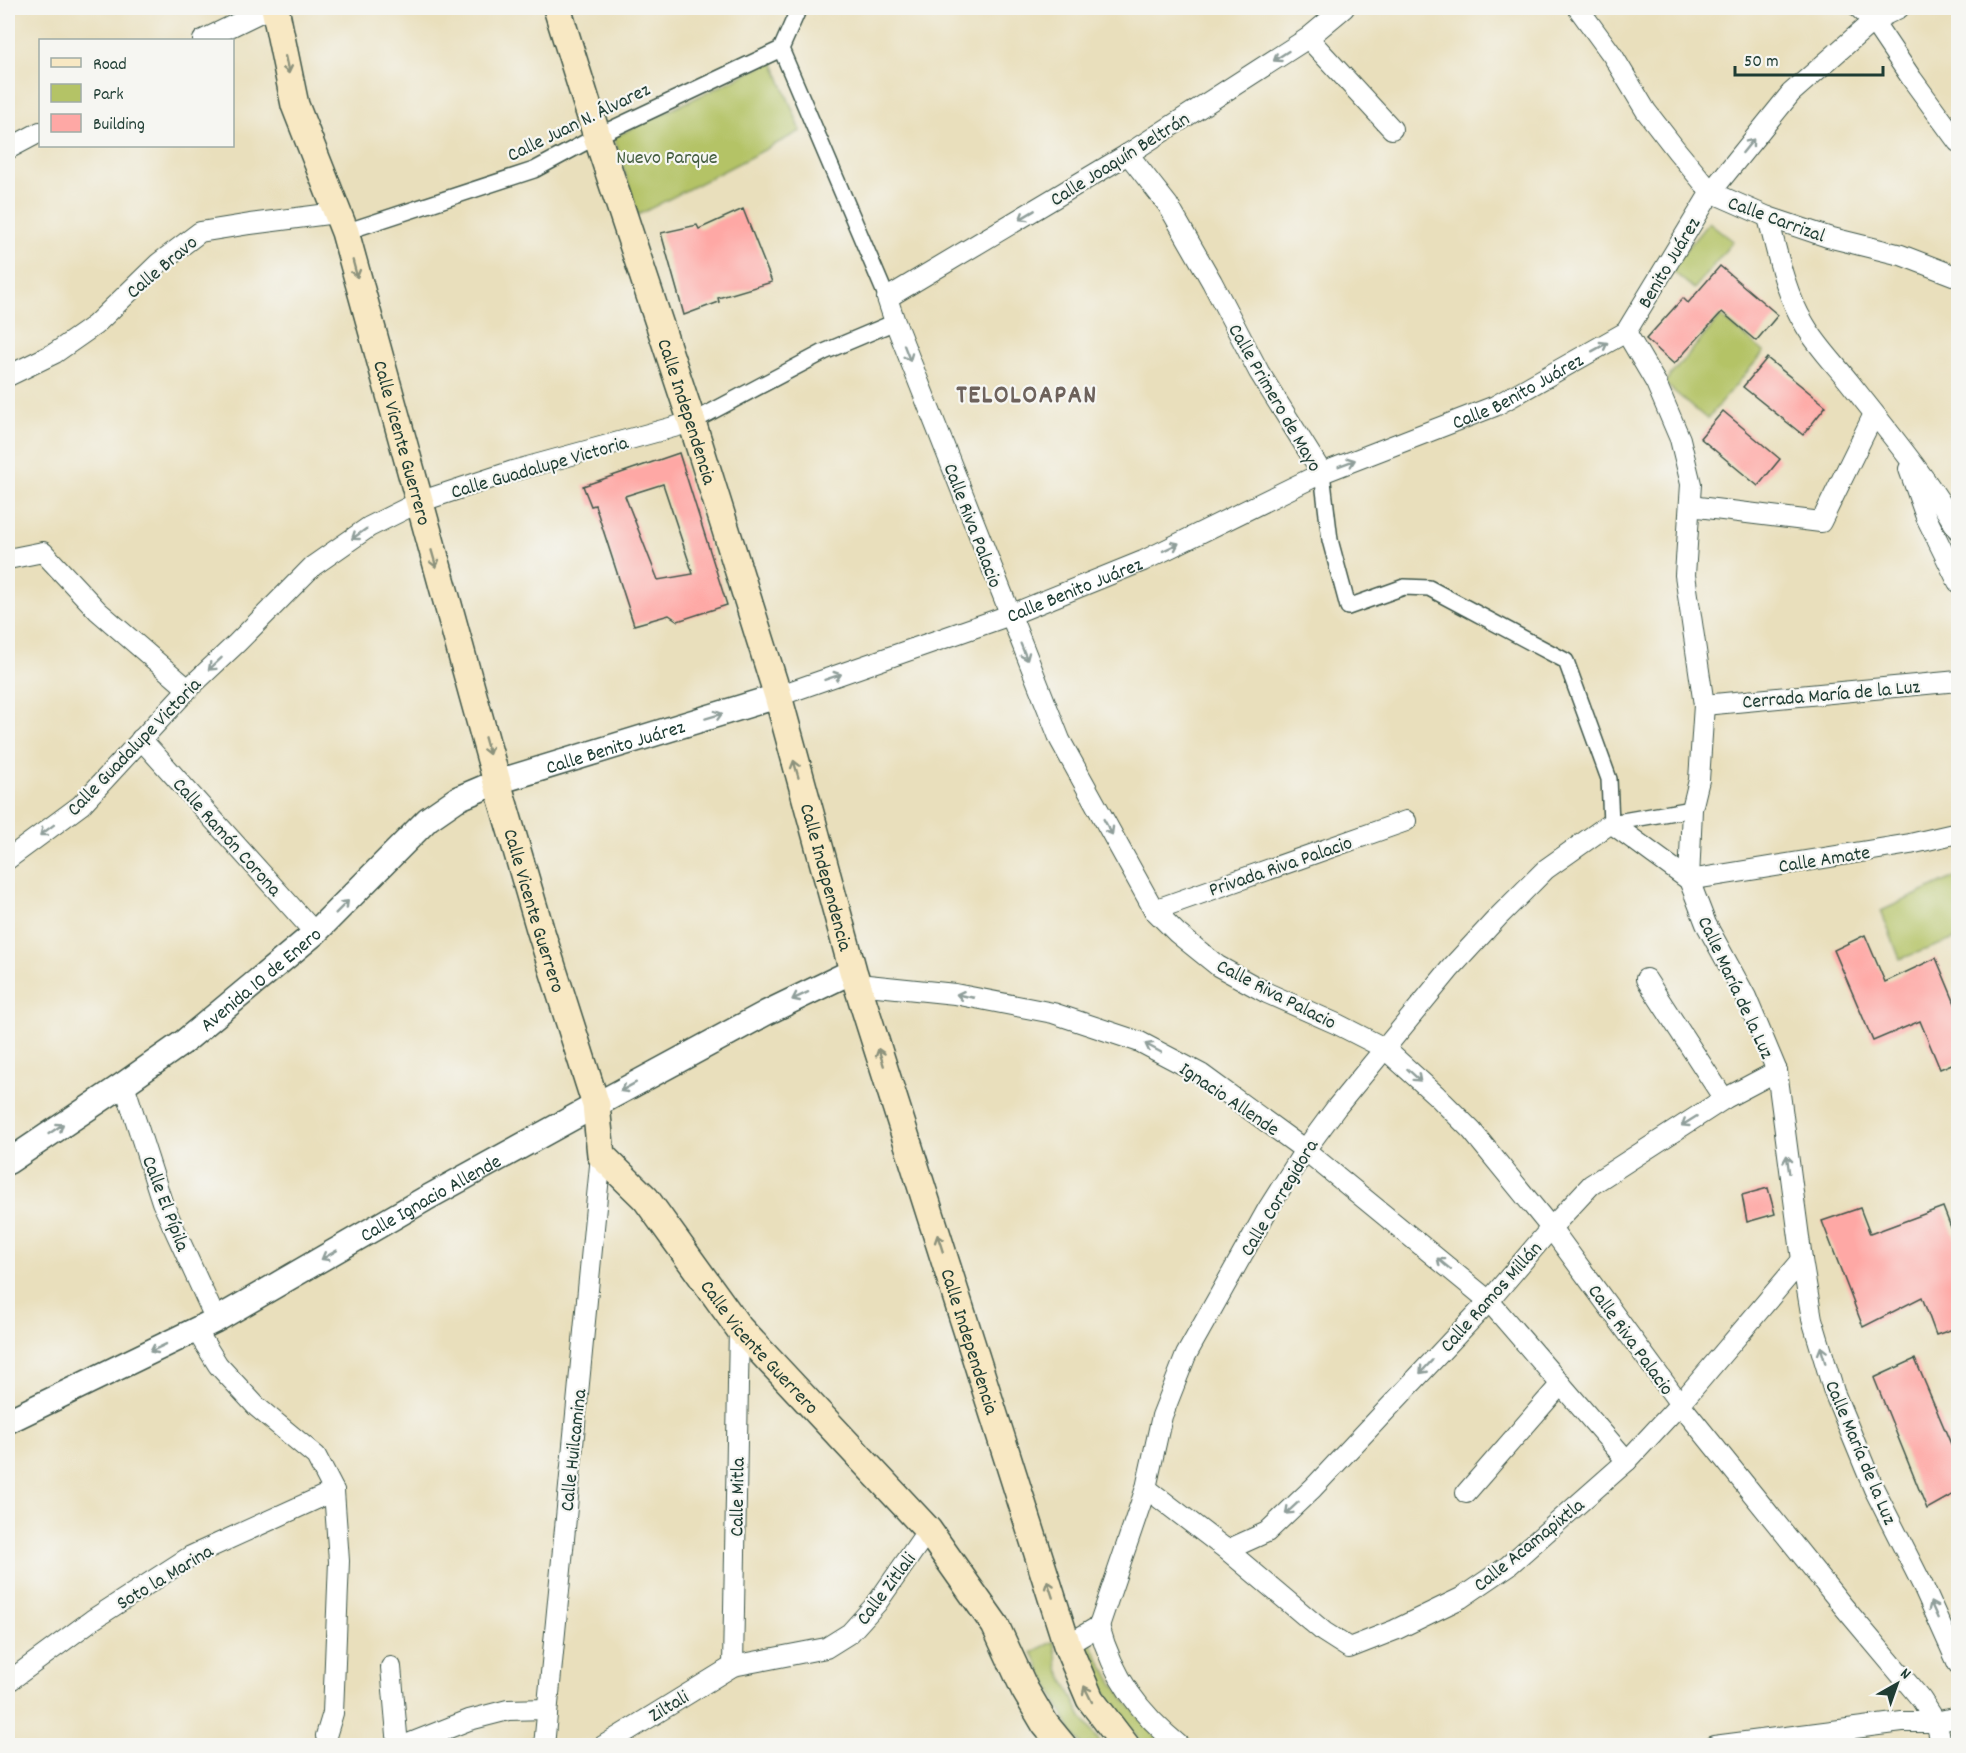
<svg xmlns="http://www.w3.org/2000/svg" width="1966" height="1753" viewBox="0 0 1966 1753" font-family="Dekko,sans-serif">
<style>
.green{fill:#b4c366;stroke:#6a804d;stroke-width:1.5}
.building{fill:#fea8a5;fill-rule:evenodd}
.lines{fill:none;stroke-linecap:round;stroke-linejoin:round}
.pedestrian-casing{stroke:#3d5548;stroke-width:18}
.minor-casing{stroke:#3d5548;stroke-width:22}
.tertiary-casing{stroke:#3d5548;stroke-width:27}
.secondary-casing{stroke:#3d5548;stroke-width:30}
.pedestrian{stroke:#fff;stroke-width:15}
.minor{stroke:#fff;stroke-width:20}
.tertiary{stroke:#fff;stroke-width:24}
.secondary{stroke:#f8e8c3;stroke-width:27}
.oneway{stroke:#8f9e9a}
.oneway2{stroke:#8c927c}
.labels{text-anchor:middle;stroke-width:4.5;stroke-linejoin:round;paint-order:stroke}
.street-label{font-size:20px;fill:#1f3d34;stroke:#f6f6f2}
.park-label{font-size:20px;fill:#445e40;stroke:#f6f6f2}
.district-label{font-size:26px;font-weight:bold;letter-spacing:1.5px;fill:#6d625c;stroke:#f6f6f2}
</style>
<rect width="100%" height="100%" fill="#f6f6f2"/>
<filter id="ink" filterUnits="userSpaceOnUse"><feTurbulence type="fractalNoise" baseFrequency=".0167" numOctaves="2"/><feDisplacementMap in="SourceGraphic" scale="12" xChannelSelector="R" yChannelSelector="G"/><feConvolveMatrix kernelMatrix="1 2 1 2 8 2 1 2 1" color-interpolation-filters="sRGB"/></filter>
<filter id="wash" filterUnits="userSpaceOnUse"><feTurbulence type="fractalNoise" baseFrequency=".008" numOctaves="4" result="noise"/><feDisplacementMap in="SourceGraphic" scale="24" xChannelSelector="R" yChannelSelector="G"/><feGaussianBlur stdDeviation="1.35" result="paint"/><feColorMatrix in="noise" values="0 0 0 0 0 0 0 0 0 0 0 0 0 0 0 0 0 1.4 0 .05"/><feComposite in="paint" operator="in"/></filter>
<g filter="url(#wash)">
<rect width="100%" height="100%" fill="#e9dfbc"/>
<!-- green -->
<path class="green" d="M773,61L801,131L638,215L614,137Z
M1709,222L1733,241L1694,289L1670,269Z
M1721,316L1764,352L1707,419L1664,383Z
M1957,876L1958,880V938L1900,959L1881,911Z
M1089,1639C1107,1680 1133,1713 1164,1745H1143C1119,1714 1097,1684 1083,1646Z
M1054,1641L1058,1667L1082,1717L1102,1745H1083L1073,1734L1032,1652Z"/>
<g id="blocks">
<!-- building -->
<path class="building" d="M743,209L772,282L718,298L719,302L684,315L661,233L697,225L699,229Z
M1720,266L1778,315L1756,341L1722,312L1674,364L1646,339L1683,298L1688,303Z
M1767,358L1826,406L1803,435L1743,387Z
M1723,411L1780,459L1758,486L1700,438Z
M679,453L727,605L678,621L669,615L634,625L595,505L591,506L583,486ZM663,484L693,574L658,580L625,496Z
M1865,935L1885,982L1936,958L1959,1013V1061L1940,1069L1920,1021L1873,1041L1834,950Z
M1768,1188L1775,1214L1747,1222L1742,1195Z
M1943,1207L1959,1248V1327L1936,1335L1922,1297L1863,1327L1822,1221L1860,1208L1870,1234Z
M1915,1359L1959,1463V1491L1927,1509L1874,1378Z"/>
</g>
</g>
<g filter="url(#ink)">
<use href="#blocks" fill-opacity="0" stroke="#3d5548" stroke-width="1.5"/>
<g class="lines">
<defs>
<path id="pedestrian" d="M781,49L887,298
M345,232L534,170L597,136L781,49L799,8
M692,422L824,352L895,322
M1322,473L1330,540L1348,607L1404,587L1429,588L1566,661L1609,779L1611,823L1692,809"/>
<g id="minor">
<path d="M1344,8L1308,38L1128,154L887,298L895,322L1060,740L1154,910L1177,933L1218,966L1267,993L1337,1024L1384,1048L1437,1096L1472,1131L1551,1228L1680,1404L1843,1606L1921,1699L1936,1722L1942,1746"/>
<path d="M1578,8L1613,56L1646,111L1677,151L1711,192L1768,217L1828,237L1901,255L1958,277"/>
<path d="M1859,8L1873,21L1912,79L1958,142"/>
<path d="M1308,38L1392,129"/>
<path d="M203,40L269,8"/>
<path d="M8,149L40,132"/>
<path d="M1128,154L1168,205L1212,282L1259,372L1322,473"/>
<path d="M1768,217C1777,253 1785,293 1805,325C1817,346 1835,364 1850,383C1888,431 1927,478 1958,530"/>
<path d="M1626,332L1656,383L1680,439L1691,484L1685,575L1704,705L1699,780L1692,809L1689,880L1706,924L1746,997L1777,1071L1802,1260L1812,1319L1834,1392L1874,1489L1923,1586L1958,1664"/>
<path d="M8,376L55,353L95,325L159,263L200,232L250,224L336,213"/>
<path d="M1909,469L1926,517L1958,582"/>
<path d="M1690,506L1821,522L1874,414"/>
<path d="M8,559L43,552L98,611L188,689"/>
<path id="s1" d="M778,696L1010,615L1143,561L1322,473L1495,406L1626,332L1711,192L1791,93L1873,21L1899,8"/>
<path d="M1704,705L1958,681"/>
<path d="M141,739L315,933"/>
<path d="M8,859L81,805L188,689L237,643L313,566L369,527L419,502L513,471L692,422"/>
<path d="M1154,910L1406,821"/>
<path d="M1646,979L1724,1099"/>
<path d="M858,984L955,994L1053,1013L1140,1042L1201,1074L1305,1150L1489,1301L1627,1461"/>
<path d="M124,1084L162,1202L216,1320"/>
<path d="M196,1330L218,1365L257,1407L316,1456L334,1491L339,1561L333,1713L326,1736"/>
<path d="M1146,1488L1227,1550L1324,1632L1349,1648L1395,1630L1461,1598L1508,1566L1627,1461L1680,1404L1802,1260"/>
<path d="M1466,1493L1561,1384"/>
<path d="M1227,1550L1267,1532L1313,1488L1489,1301L1551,1228L1591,1185L1724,1099L1777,1071"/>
<path d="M1099,1626C1113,1677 1139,1713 1180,1746"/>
<path d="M1067,1645L1099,1626L1146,1488L1162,1416L1186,1355L1269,1207L1305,1150L1336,1108L1450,969L1498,917L1546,869L1611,823L1689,880L1910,844L1958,833"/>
<path d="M733,1666L739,1328"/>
<path d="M391,1667L398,1746"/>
<path d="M8,1682L92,1620L191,1556L334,1491"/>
<path d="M403,1746L469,1720L508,1710L547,1709"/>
<path d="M544,1746L601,1155"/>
<path d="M603,1746L733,1666L826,1648L850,1633L877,1603L928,1530"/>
<path d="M1714,1746L1902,1722H1936L1958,1717"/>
</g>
<g id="tertiary">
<path id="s2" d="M8,1162L124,1084L185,1041L315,933L428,819L457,799L497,782L778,696"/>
<path id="s3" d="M8,1421L216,1320L425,1199L596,1105L766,1013L853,971"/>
</g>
<g id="secondary">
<path id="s4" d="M275,8L295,105L345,232L497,782L540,929L596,1105L601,1155L646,1199L739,1328L928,1530L995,1625L1025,1690L1045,1724L1063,1746"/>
<path id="s5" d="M557,8L597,136L692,422L778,696L853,971L1067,1645L1090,1699L1126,1746"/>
</g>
</defs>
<!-- pedestrian casing -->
<use href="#pedestrian" class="pedestrian-casing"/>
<!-- minor casing -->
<use href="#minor" class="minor-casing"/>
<!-- tertiary casing -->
<use href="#tertiary" class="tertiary-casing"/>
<!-- secondary casing -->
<use href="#secondary" class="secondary-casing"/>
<!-- pedestrian -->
<use href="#pedestrian" class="pedestrian"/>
<!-- minor -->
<use href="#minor" class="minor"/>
<!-- tertiary -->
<use href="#tertiary" class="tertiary"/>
<!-- secondary -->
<use href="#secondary" class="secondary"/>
</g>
<!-- one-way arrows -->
<defs><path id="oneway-shaft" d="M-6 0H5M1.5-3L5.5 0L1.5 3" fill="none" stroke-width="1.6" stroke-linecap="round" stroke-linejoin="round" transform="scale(1.5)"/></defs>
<g class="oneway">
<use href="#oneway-shaft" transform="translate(1281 56) rotate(147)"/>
<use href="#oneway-shaft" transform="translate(1748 146) rotate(-51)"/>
<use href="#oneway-shaft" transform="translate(1027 215) rotate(149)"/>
<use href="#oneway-shaft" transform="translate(1600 347) rotate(-29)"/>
<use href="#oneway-shaft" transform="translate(907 353) rotate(69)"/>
<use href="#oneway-shaft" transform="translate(1347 463) rotate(-21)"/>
<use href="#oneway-shaft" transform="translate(359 534) rotate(145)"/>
<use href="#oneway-shaft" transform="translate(1171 547) rotate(-26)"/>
<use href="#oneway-shaft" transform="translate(1024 652) rotate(68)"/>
<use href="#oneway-shaft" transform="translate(215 664) rotate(137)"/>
<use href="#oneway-shaft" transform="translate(833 677) rotate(-19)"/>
<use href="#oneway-shaft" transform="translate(714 716) rotate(-17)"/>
<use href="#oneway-shaft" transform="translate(1108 827) rotate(61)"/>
<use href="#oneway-shaft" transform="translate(47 830) rotate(143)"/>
<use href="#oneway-shaft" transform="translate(342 907) rotate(-45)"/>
<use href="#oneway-shaft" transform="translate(800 996) rotate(155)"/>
<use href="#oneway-shaft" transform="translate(965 996) rotate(-169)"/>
<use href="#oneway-shaft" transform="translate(1153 1048) rotate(-152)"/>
<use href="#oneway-shaft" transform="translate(1414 1075) rotate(42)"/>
<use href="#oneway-shaft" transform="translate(628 1087) rotate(151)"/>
<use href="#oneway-shaft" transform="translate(1689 1121) rotate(148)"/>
<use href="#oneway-shaft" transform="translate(56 1129) rotate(-34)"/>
<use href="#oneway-shaft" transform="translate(1788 1164) rotate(-98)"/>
<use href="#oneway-shaft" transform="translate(329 1255) rotate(150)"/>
<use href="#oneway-shaft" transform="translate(1444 1264) rotate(-140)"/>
<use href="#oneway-shaft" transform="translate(158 1348) rotate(154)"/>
<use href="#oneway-shaft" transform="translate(1823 1355) rotate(-106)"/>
<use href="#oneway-shaft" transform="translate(1426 1367) rotate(133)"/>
<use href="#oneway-shaft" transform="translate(1292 1508) rotate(137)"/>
<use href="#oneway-shaft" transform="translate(1934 1610) rotate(-114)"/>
</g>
<g class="oneway2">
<use href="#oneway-shaft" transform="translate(287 65) rotate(78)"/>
<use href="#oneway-shaft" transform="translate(355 269) rotate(75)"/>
<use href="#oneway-shaft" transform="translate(434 559) rotate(74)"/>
<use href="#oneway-shaft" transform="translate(487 746) rotate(74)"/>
<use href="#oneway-shaft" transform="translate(796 769) rotate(-106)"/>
<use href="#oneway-shaft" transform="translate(881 1057) rotate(-108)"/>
<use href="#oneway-shaft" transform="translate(940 1243) rotate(-108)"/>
<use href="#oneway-shaft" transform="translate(1050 1589) rotate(-108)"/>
<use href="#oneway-shaft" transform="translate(1088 1694) rotate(-116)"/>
</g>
</g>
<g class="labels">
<!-- street labels -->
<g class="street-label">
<text transform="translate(578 121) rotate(-26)" y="7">Calle Juan N. Álvarez</text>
<text transform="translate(1119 158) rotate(-32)" y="7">Calle Joaquín Beltrán</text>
<text transform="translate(1777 218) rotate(20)" y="7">Calle Carrizal</text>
<text transform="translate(1668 262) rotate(-59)" y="7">Benito Juárez</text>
<text transform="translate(161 266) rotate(-40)" y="7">Calle Bravo</text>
<text dy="7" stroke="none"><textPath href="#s1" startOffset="801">Calle Benito Juárez</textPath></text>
<text transform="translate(1276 397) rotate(60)" y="7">Calle Primero de Mayo</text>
<text dy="7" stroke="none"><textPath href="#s5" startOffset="424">Calle Independencia</textPath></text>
<text dy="7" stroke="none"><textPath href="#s4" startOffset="454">Calle Vicente Guerrero</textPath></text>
<text transform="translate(539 466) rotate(-16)" y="7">Calle Guadalupe Victoria</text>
<text transform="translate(974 525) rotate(69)" y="7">Calle Riva Palacio</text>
<text dy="7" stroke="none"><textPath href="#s1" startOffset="315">Calle Benito Juárez</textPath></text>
<text transform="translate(1831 693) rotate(-5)" y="7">Cerrada María de la Luz</text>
<text transform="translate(133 746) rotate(-46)" y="7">Calle Guadalupe Victoria</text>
<text dy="7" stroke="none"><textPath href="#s2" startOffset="746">Calle Benito Juárez</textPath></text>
<text transform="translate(228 836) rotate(48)" y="7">Calle Ramón Corona</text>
<text transform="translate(1824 858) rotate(-9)" y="7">Calle Amate</text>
<text transform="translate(1280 865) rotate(-19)" y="7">Privada Riva Palacio</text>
<text dy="7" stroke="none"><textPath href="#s5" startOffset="910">Calle Independencia</textPath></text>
<text dy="7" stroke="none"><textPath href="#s4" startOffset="940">Calle Vicente Guerrero</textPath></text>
<text dy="7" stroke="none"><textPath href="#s2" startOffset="312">Avenida 10 de Enero</textPath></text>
<text transform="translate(1737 987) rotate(65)" y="7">Calle María de la Luz</text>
<text transform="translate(1277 993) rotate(27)" y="7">Calle Riva Palacio</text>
<text transform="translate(1230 1098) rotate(34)" y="7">Ignacio Allende</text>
<text dy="7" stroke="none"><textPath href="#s3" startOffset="478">Calle Ignacio Allende</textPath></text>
<text transform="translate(1278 1197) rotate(-59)" y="7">Calle Corregidora</text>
<text transform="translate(167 1203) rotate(69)" y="7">Calle El Pípila</text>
<text transform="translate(1490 1296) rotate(-48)" y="7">Calle Ramos Millán</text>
<text transform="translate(1632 1339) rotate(54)" y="7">Calle Riva Palacio</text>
<text dy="7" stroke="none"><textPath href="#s5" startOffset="1396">Calle Independencia</textPath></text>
<text dy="7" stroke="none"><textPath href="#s4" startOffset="1444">Calle Vicente Guerrero</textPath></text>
<text transform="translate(572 1450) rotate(-84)" y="7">Calle Huilcamina</text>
<text transform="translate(1862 1452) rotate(67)" y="7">Calle María de la Luz</text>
<text transform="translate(736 1497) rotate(-89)" y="7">Calle Mitla</text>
<text transform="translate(1528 1544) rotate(-39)" y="7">Calle Acamapixtla</text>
<text transform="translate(164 1576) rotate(-31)" y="7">Soto la Marina</text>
<text transform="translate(885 1588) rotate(-53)" y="7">Calle Zitlali</text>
<text transform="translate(668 1705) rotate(-31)" y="7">Ziltali</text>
</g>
<!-- park labels -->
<g class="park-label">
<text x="667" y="163">Nuevo Parque</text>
</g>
<!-- district labels -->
<g class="district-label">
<text x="1027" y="402">TELOLOAPAN</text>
</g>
</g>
<!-- margin -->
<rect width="1966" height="1753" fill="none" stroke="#f6f6f2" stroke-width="30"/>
<!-- legend -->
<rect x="39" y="39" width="195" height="108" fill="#f6f6f2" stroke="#a0aca6" stroke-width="1.5"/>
<rect x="51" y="58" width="30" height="9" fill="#f8e8c3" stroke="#a0aca6" stroke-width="1.5"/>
<text x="93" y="69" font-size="18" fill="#1f3d34">Road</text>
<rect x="51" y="84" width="30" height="18" fill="#b4c366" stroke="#a0aca6" stroke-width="1.5"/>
<text x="93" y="99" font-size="18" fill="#1f3d34">Park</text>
<rect x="51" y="114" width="30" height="18" fill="#fea8a5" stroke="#a0aca6" stroke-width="1.5"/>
<text x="93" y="129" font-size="18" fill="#1f3d34">Building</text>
<!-- north arrow -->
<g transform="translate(1897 1684) rotate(40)" stroke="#f6f6f2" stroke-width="4.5" paint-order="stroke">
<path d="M0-4.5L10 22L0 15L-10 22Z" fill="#1f3d34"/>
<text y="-9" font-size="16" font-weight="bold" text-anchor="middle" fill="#1f3d34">N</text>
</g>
<!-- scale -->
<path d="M1735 66v9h148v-9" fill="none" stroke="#1f3d34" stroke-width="3"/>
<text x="1744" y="66" font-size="18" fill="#1f3d34" stroke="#f6f6f2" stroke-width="4.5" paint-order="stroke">50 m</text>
</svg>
